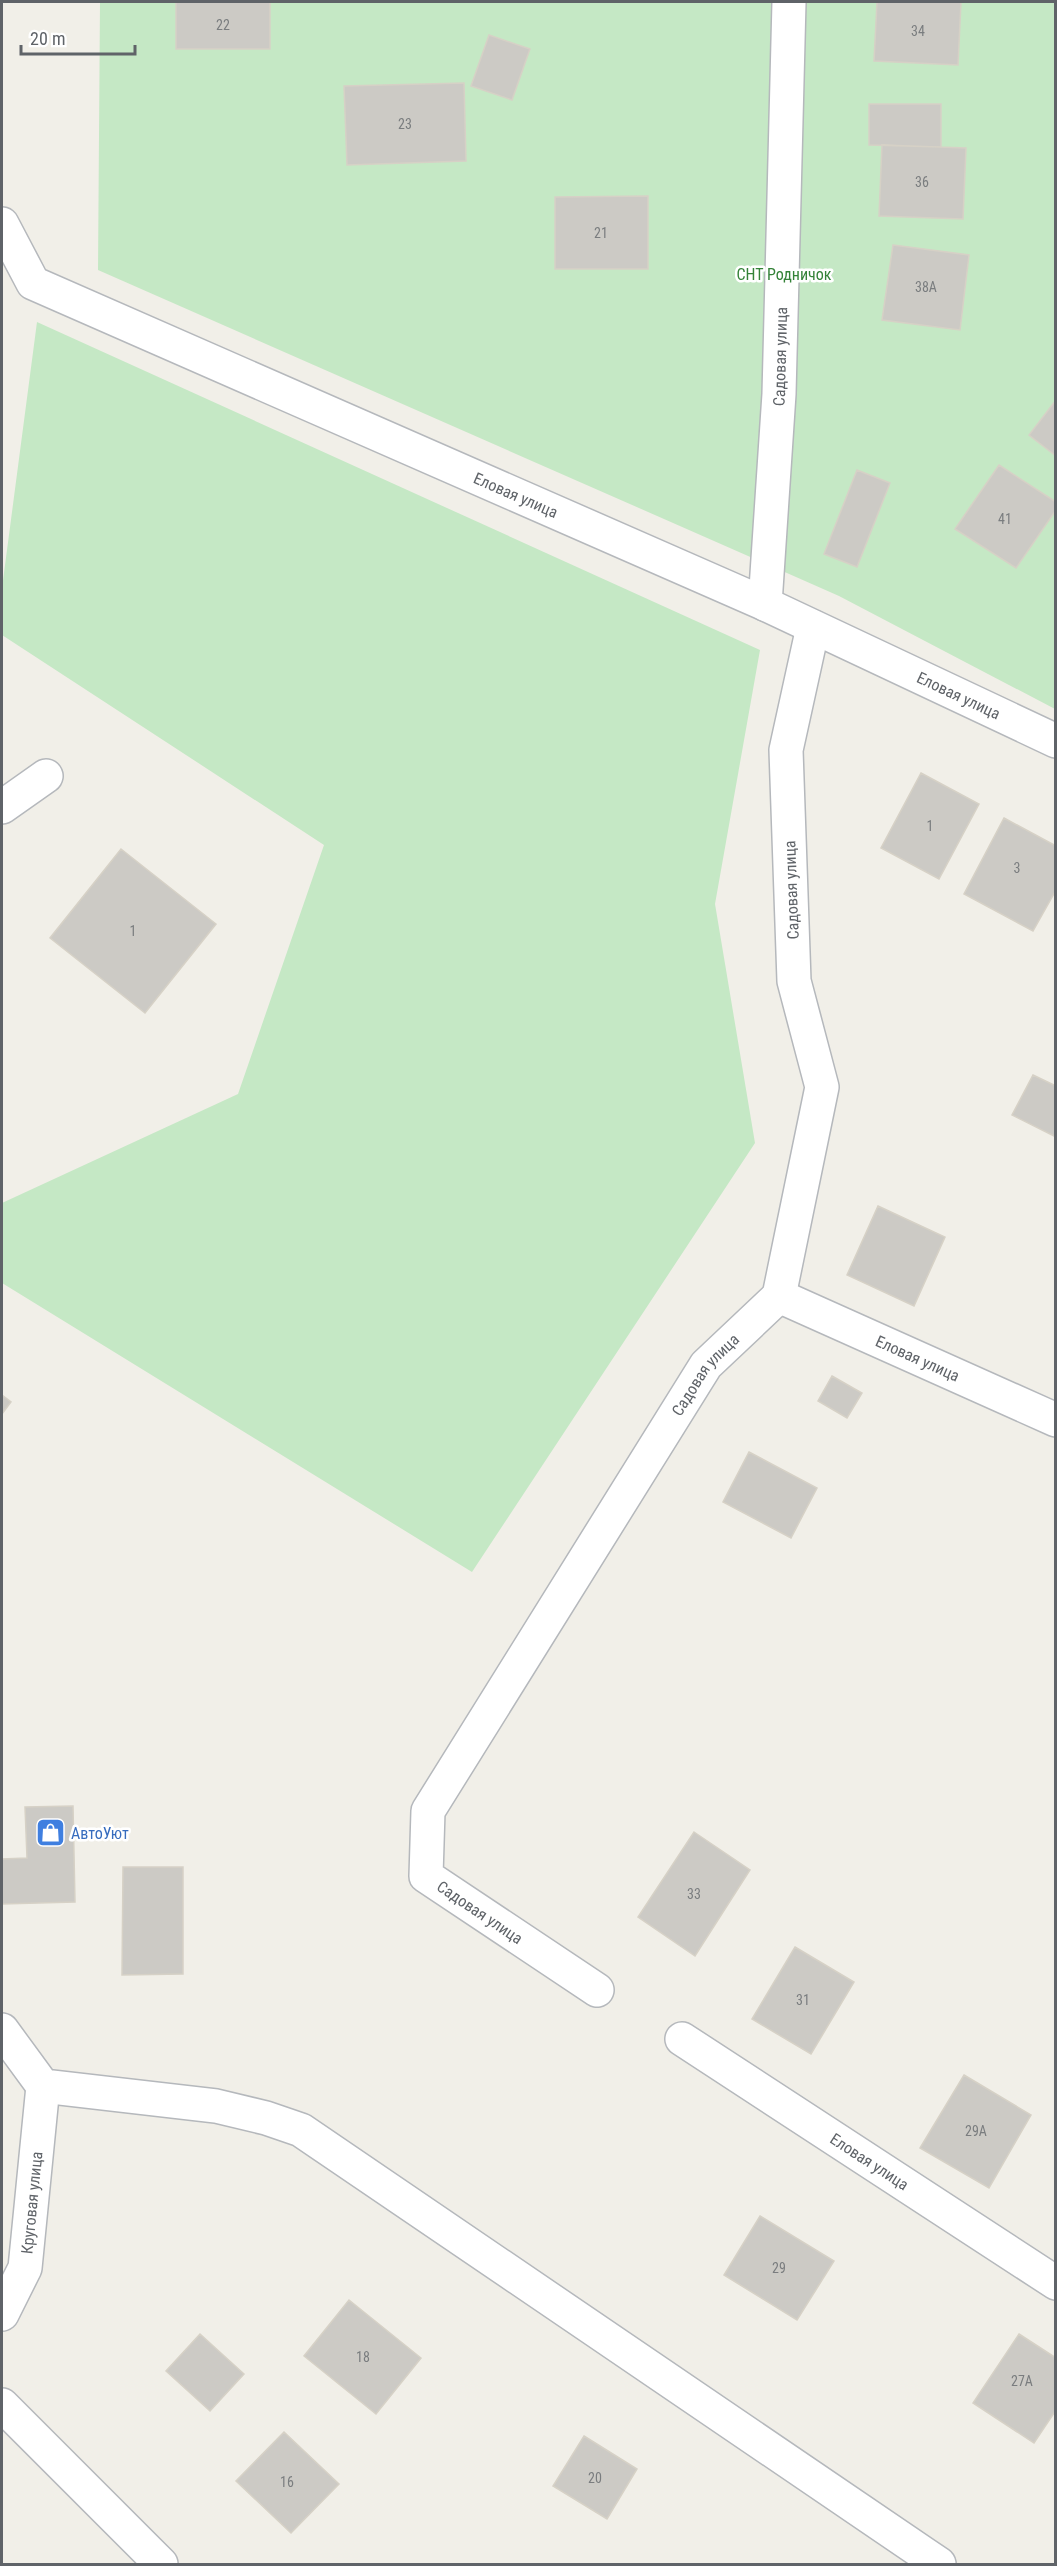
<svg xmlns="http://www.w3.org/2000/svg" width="1057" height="2566" viewBox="0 0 1057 2566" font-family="'Roboto Condensed',sans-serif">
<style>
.green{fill:#c5e8c5}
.building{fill:#cccac5;stroke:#d6d1c6;stroke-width:1.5}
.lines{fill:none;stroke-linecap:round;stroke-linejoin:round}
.minor-casing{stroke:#b5b8bc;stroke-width:36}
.minor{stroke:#fff;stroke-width:33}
.labels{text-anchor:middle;stroke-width:5;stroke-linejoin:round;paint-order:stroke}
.number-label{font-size:14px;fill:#7a7d7f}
.park-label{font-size:16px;fill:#348238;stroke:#fff}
.street-label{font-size:16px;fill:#5f6368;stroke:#fff}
.shop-label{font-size:16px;fill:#366cbe;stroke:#fff;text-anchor:start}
</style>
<rect width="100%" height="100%" fill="#f1efe8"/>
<!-- green -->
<path class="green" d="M100,2H1055V709L839,596L98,270Z
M37,322L760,650L715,904L755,1143L472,1572L2,1283V1203L238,1094L324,845L2,635V588Z"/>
<!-- building -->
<path class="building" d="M176,2H270V49H176Z
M877,2H961L958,65L874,61Z
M489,35L530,49L512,100L471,86Z
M464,83L466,161L347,165L344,86Z
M869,104H941V147L869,145Z
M882,145L966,148L963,219L879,216Z
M648,196V269H555V197Z
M893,245L969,255L960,330L882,320Z
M1056,400V456L1029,435Z
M999,465L1056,502V510L1016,568L955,529Z
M857,470L890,483L857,567L824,554Z
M921,773L979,804L939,879L881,848Z
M1004,818L1056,846V890L1033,931L964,894Z
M121,849L216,924L145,1013L50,938Z
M1033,1075L1056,1086V1137L1012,1115Z
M878,1206L945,1237L914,1306L847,1275Z
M832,1376L862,1393L847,1418L818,1401Z
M2,1395L11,1402L2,1414Z
M749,1452L817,1488L791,1538L723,1502Z
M73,1806L75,1902L2,1904V1859L27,1858L25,1807Z
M694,1832L750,1870L695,1956L638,1917Z
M123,1867H183V1974L122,1975Z
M795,1947L854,1982L811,2054L752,2019Z
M964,2075L1031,2115L989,2188L920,2148Z
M760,2216L834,2261L797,2320L724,2275Z
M349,2300L421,2358L376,2414L304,2356Z
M200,2334L244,2374L210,2411L166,2371Z
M1019,2334L1056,2358V2410L1034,2443L973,2403Z
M284,2432L339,2484L291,2533L236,2481Z
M584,2436L637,2469L607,2519L553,2486Z"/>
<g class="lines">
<defs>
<g id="minor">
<path id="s1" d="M2,224L33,283L765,604L1056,741"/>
<path id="s2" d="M765,604L779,394L789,2"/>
<path d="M2,807L46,776"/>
<path id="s3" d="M779,1296L1056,1420"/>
<path id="s4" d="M597,1990L426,1876L428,1811L706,1365L779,1296L822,1087L794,981L786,750L813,627"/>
<path d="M2,2030L43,2086L216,2106L266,2118L301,2130L939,2564"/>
<path id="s5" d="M682,2039L1056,2283"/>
<path id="s6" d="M2,2314L25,2268L43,2086"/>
<path d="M2,2405L161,2564"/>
</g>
</defs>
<!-- minor casing -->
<use href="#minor" class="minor-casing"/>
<!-- minor -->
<use href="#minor" class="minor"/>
</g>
<!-- icons -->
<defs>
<symbol id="shop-square" viewBox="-11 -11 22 22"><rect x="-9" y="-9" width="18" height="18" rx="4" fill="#3f7fe0" stroke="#fff"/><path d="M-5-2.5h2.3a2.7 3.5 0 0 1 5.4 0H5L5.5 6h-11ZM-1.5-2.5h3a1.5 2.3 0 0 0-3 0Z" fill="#fff"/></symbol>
</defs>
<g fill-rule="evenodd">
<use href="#shop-square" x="34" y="1816" width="33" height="33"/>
</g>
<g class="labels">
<!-- number labels -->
<g class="number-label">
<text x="223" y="30">22</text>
<text x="918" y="36">34</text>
<text x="405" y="129">23</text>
<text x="922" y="187">36</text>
<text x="601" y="238">21</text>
<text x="926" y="292">38А</text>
<text x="1005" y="524">41</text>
<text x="930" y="831">1</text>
<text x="1017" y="873">3</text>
<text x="133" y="936">1</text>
<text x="694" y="1899">33</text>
<text x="803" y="2005">31</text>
<text x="976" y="2136">29А</text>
<text x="779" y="2273">29</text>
<text x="363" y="2362">18</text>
<text x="1022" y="2386">27А</text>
<text x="595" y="2483">20</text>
<text x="287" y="2487">16</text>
</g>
<!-- park labels -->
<g class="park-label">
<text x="784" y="280">СНТ Родничок</text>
</g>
<!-- street labels -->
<g class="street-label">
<text dy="6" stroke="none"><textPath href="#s2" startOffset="248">Садовая улица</textPath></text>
<text dy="6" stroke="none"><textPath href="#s1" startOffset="594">Еловая улица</textPath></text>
<text dy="6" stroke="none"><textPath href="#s1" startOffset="1080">Еловая улица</textPath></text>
<text transform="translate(791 890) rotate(-92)" y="6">Садовая улица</text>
<text dy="6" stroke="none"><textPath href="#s3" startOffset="152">Еловая улица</textPath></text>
<text dy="6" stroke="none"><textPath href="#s4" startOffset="788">Садовая улица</textPath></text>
<text transform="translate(480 1912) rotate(34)" y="6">Садовая улица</text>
<text dy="6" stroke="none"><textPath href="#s5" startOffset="224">Еловая улица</textPath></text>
<text dy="6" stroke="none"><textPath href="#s6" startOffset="117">Круговая улица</textPath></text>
</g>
<!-- shop labels -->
<g class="shop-label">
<text x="71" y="1839">АвтоУют</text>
</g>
</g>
<!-- border -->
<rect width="1057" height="2566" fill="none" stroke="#5f6368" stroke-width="6"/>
<!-- scale -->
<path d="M21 45v9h114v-9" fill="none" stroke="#5f6368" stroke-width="3"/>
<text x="30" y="45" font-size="18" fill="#5f6368" stroke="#ffffff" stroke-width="4.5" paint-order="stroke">20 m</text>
</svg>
